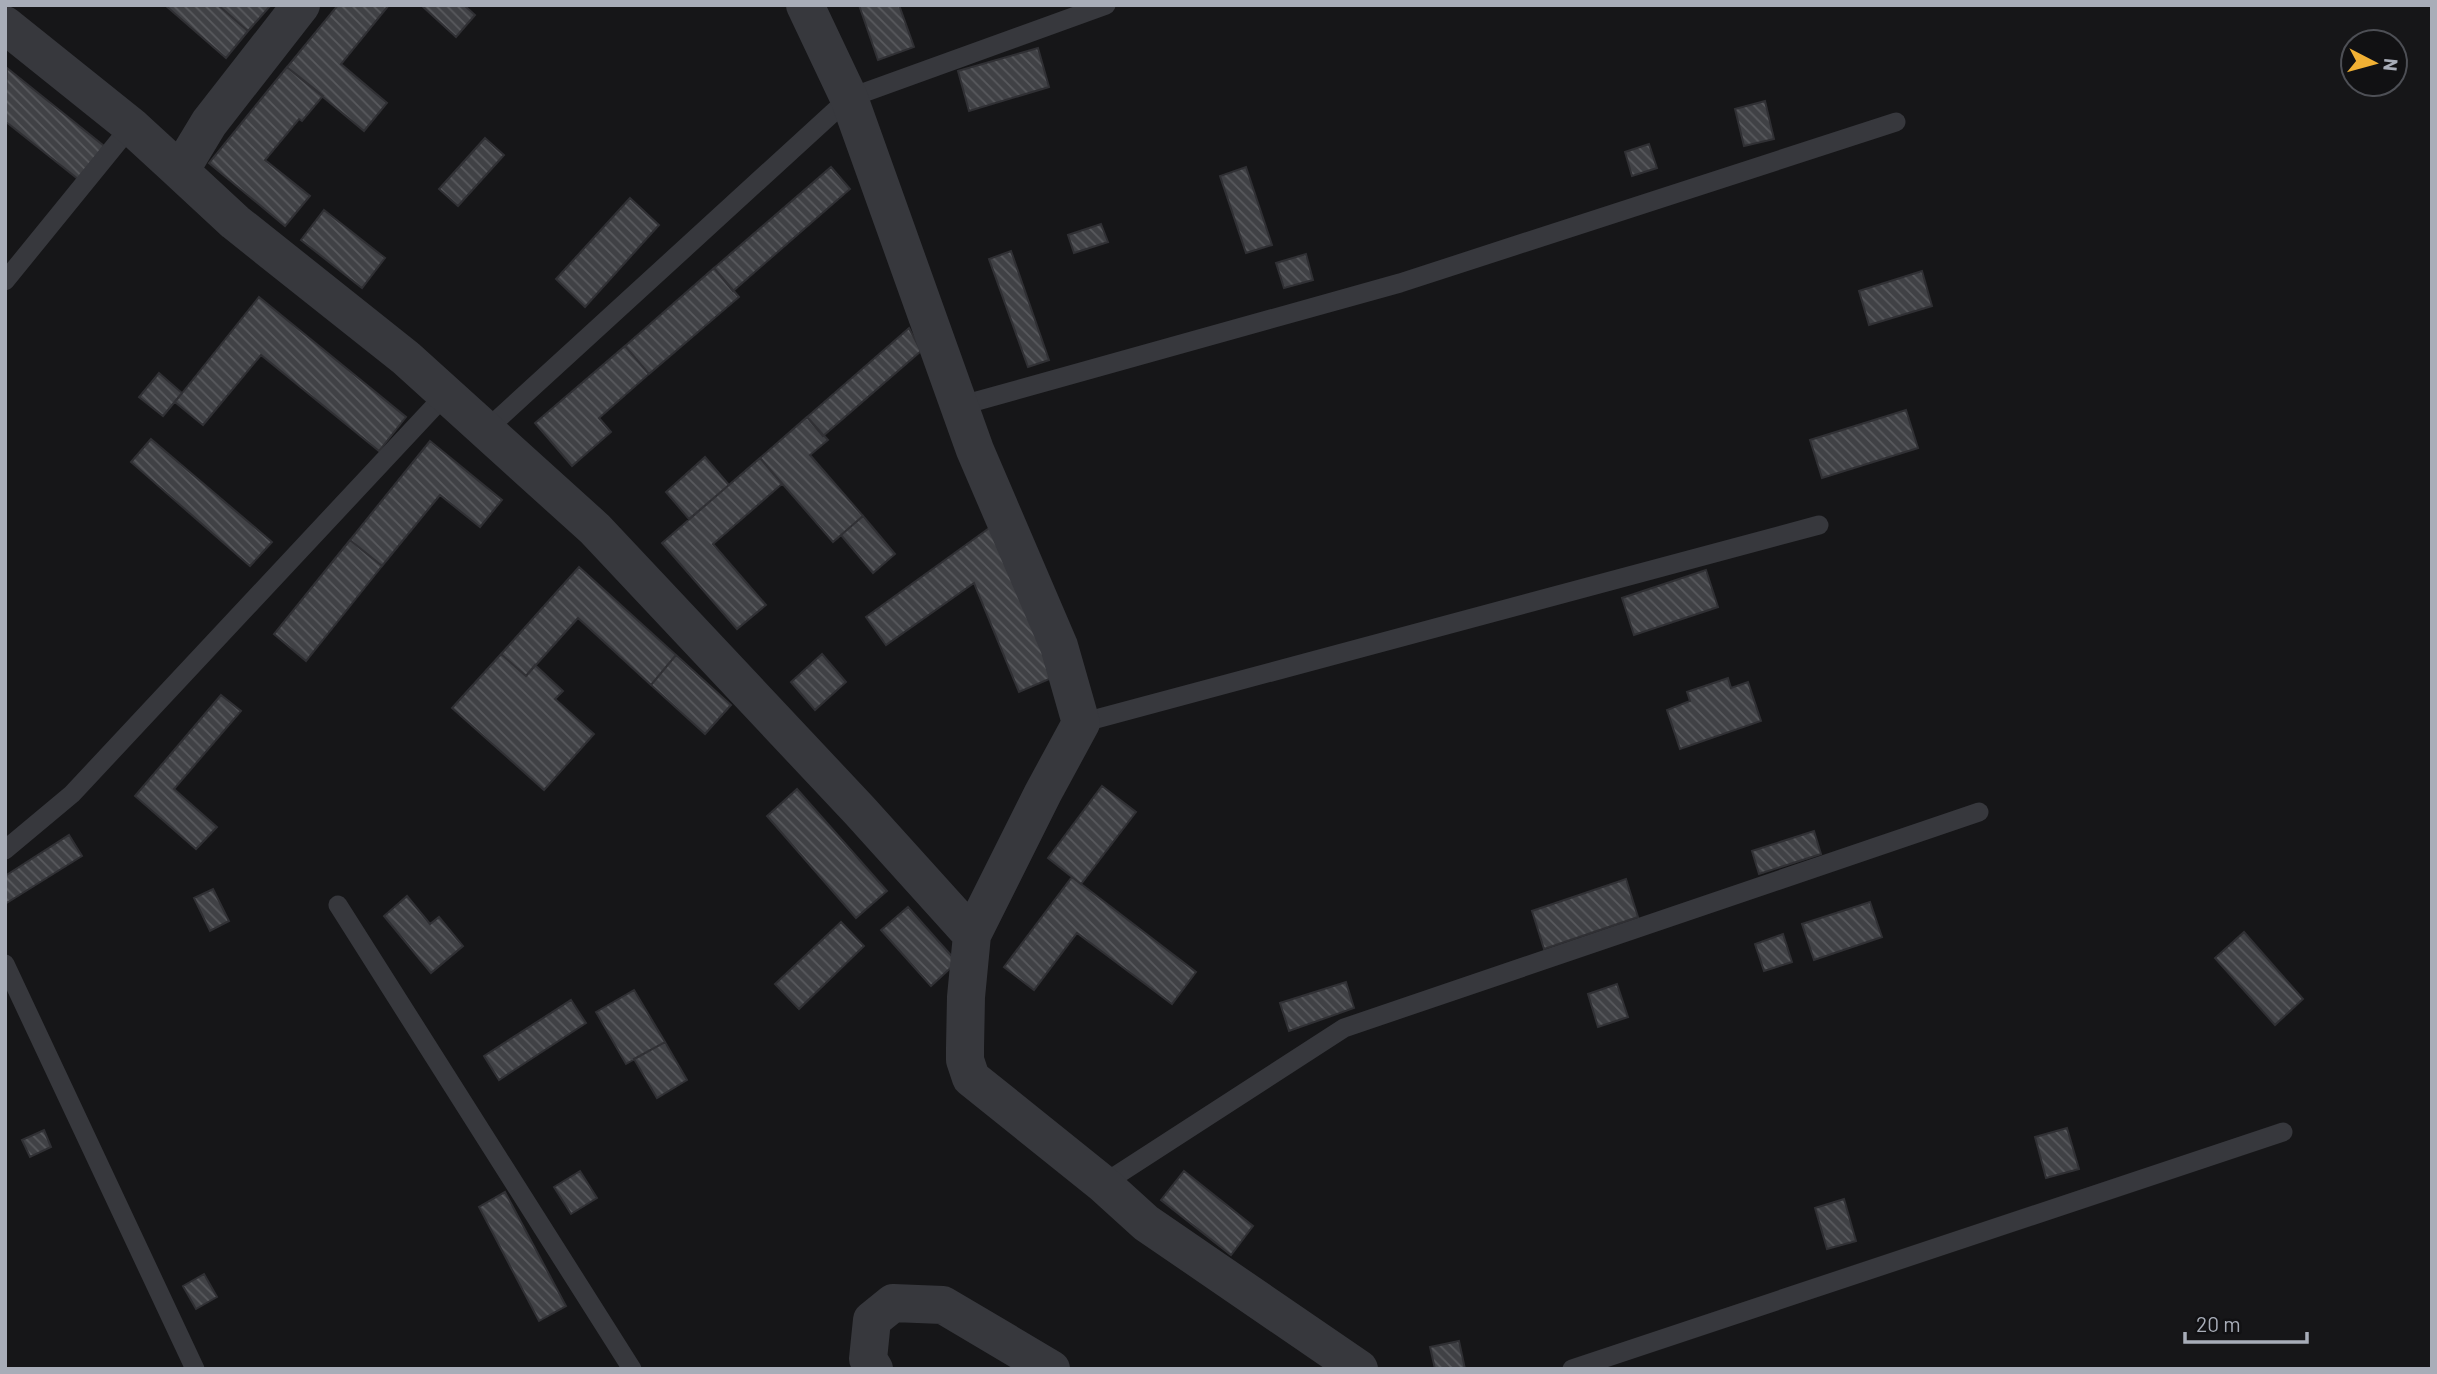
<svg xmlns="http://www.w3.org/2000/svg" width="2437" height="1374" viewBox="0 0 2437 1374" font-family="Barlow,sans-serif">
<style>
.building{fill:url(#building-back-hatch);stroke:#303034;stroke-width:2}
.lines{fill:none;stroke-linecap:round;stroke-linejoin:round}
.service{stroke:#37383d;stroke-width:19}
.minor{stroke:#37383d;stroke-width:38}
</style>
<defs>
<pattern id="building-back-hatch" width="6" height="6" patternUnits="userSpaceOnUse" patternTransform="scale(1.75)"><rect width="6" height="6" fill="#404145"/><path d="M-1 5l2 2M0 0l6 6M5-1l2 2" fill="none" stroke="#595a5e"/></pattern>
</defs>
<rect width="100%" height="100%" fill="#161618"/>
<!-- building -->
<path class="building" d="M165,5H218L248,31L226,58Z
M218,5H271L248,31Z
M338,5H389L341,64L387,103L364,131L287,67Z
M421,5H464L475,15L456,37Z
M859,5H899L914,47L878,60Z
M1038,48L1049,87L969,111L958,71Z
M287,67L323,96L302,121L299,119L265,160L310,196L285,226L209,163Z
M7,68L104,146L78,179L5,121Z
M1765,101L1774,139L1744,146L1735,109Z
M485,138L504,155L458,206L439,189Z
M1649,144L1657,168L1632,176L1625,152Z
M831,167L850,189L733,291L714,268Z
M1246,167L1272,245L1246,253L1220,176Z
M630,198L659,225L585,307L556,279Z
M324,210L385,258L362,288L301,240Z
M1101,224L1108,242L1074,253L1068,235Z
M1011,251L1049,360L1028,367L989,259Z
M1306,254L1313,280L1284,288L1276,263Z
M714,268L739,297L649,374L625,346Z
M1922,271L1932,306L1869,325L1859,291Z
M259,297L406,417L379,451L261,355L203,425L175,402Z
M909,328L921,351L823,436L807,417Z
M625,346L649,374L599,418L611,432L572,466L535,423Z
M159,373L182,393L163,416L139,397Z
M1906,410L1918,448L1822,478L1810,440Z
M807,417L828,440L810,455L863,516L833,542L760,458Z
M151,439L272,542L250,566L131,462Z
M430,441L502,500L480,527L440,495L382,566L350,540Z
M705,457L729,485L689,519L666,492Z
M760,458L782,484L713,544L766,605L737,629L662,543Z
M863,516L895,554L873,573L841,535Z
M992,526L1054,677L1019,692L974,583L886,645L866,617Z
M350,540L382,566L306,661L274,634Z
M579,567L676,655L651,685L578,618L526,676L501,654Z
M1706,570L1718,607L1634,635L1622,598Z
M501,654L526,676L535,665L563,691L555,699L594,734L544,790L452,708Z
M822,654L846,682L815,710L791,682Z
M676,655L731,705L705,734L651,685Z
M1728,678L1731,688L1748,682L1761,721L1680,749L1667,710L1690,701L1687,692Z
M221,695L241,711L174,789L217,827L196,849L135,796Z
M1102,786L1136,812L1081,884L1048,858Z
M797,789L887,891L856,918L767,816Z
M1814,831L1821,854L1759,874L1752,851Z
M69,835L82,856L5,904V876Z
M1072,877L1196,972L1172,1004L1077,933L1034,990L1004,967Z
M1626,879L1638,917L1544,949L1532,911Z
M213,889L229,921L210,931L194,898Z
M407,896L430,924L439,917L463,946L431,973L384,916Z
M1870,902L1882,937L1814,960L1802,924Z
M908,907L957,962L931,986L881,930Z
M841,922L864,946L799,1009L775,984Z
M2244,932L2303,999L2275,1025L2215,958Z
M1783,934L1792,962L1764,971L1755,944Z
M1346,982L1354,1008L1289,1031L1280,1003Z
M1617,984L1628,1017L1598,1027L1588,994Z
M634,990L665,1042L626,1064L596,1012Z
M571,1000L586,1023L499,1080L484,1056Z
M665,1042L687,1080L657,1098L634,1059Z
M2067,1128L2079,1169L2046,1178L2035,1137Z
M44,1130L51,1147L30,1157L22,1140Z
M580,1171L597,1198L571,1214L554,1187Z
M1184,1171L1253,1226L1231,1255L1161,1200Z
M505,1192L566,1306L539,1321L479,1207Z
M1844,1199L1856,1241L1827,1249L1815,1208Z
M204,1274L217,1297L196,1309L183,1286Z
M1459,1341L1465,1369H1435L1430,1347Z"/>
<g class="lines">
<!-- service -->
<path class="service" d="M5,281L131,126
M959,406L1400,283L1896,122
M486,430L849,98L1106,5
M1081,723L1819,525
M5,850L72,794L446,394
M338,905L632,1369
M5,964L195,1369
M1103,1184L1344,1028L1979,812
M1572,1369L2283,1132"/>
<!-- minor -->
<path class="minor" d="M301,5L209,123L180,171L235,222L406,358L595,529L860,811L972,935
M805,5L849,98L975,450L1059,646L1081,723L1043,793L972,935L966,997L965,1048V1060L971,1078L1103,1184L1146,1223L1359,1369
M5,25L131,126L180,171
M874,1369L868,1359L872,1320L893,1303L943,1305L1051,1369"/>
</g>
<!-- border -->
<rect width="2437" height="1374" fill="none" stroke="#a8adb8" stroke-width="14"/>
<!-- north arrow -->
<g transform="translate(2374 63) rotate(96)"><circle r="33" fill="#111113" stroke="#4d4f55" stroke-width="2"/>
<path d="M0-5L12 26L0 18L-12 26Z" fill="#f2b134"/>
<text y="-10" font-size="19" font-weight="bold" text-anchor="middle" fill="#a8adb8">N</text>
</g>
<!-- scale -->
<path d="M2185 1332v10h122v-10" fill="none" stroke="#a8adb8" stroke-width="3.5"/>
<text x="2196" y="1332" font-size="21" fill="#a8adb8" stroke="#111113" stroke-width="5" paint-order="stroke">20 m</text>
</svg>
